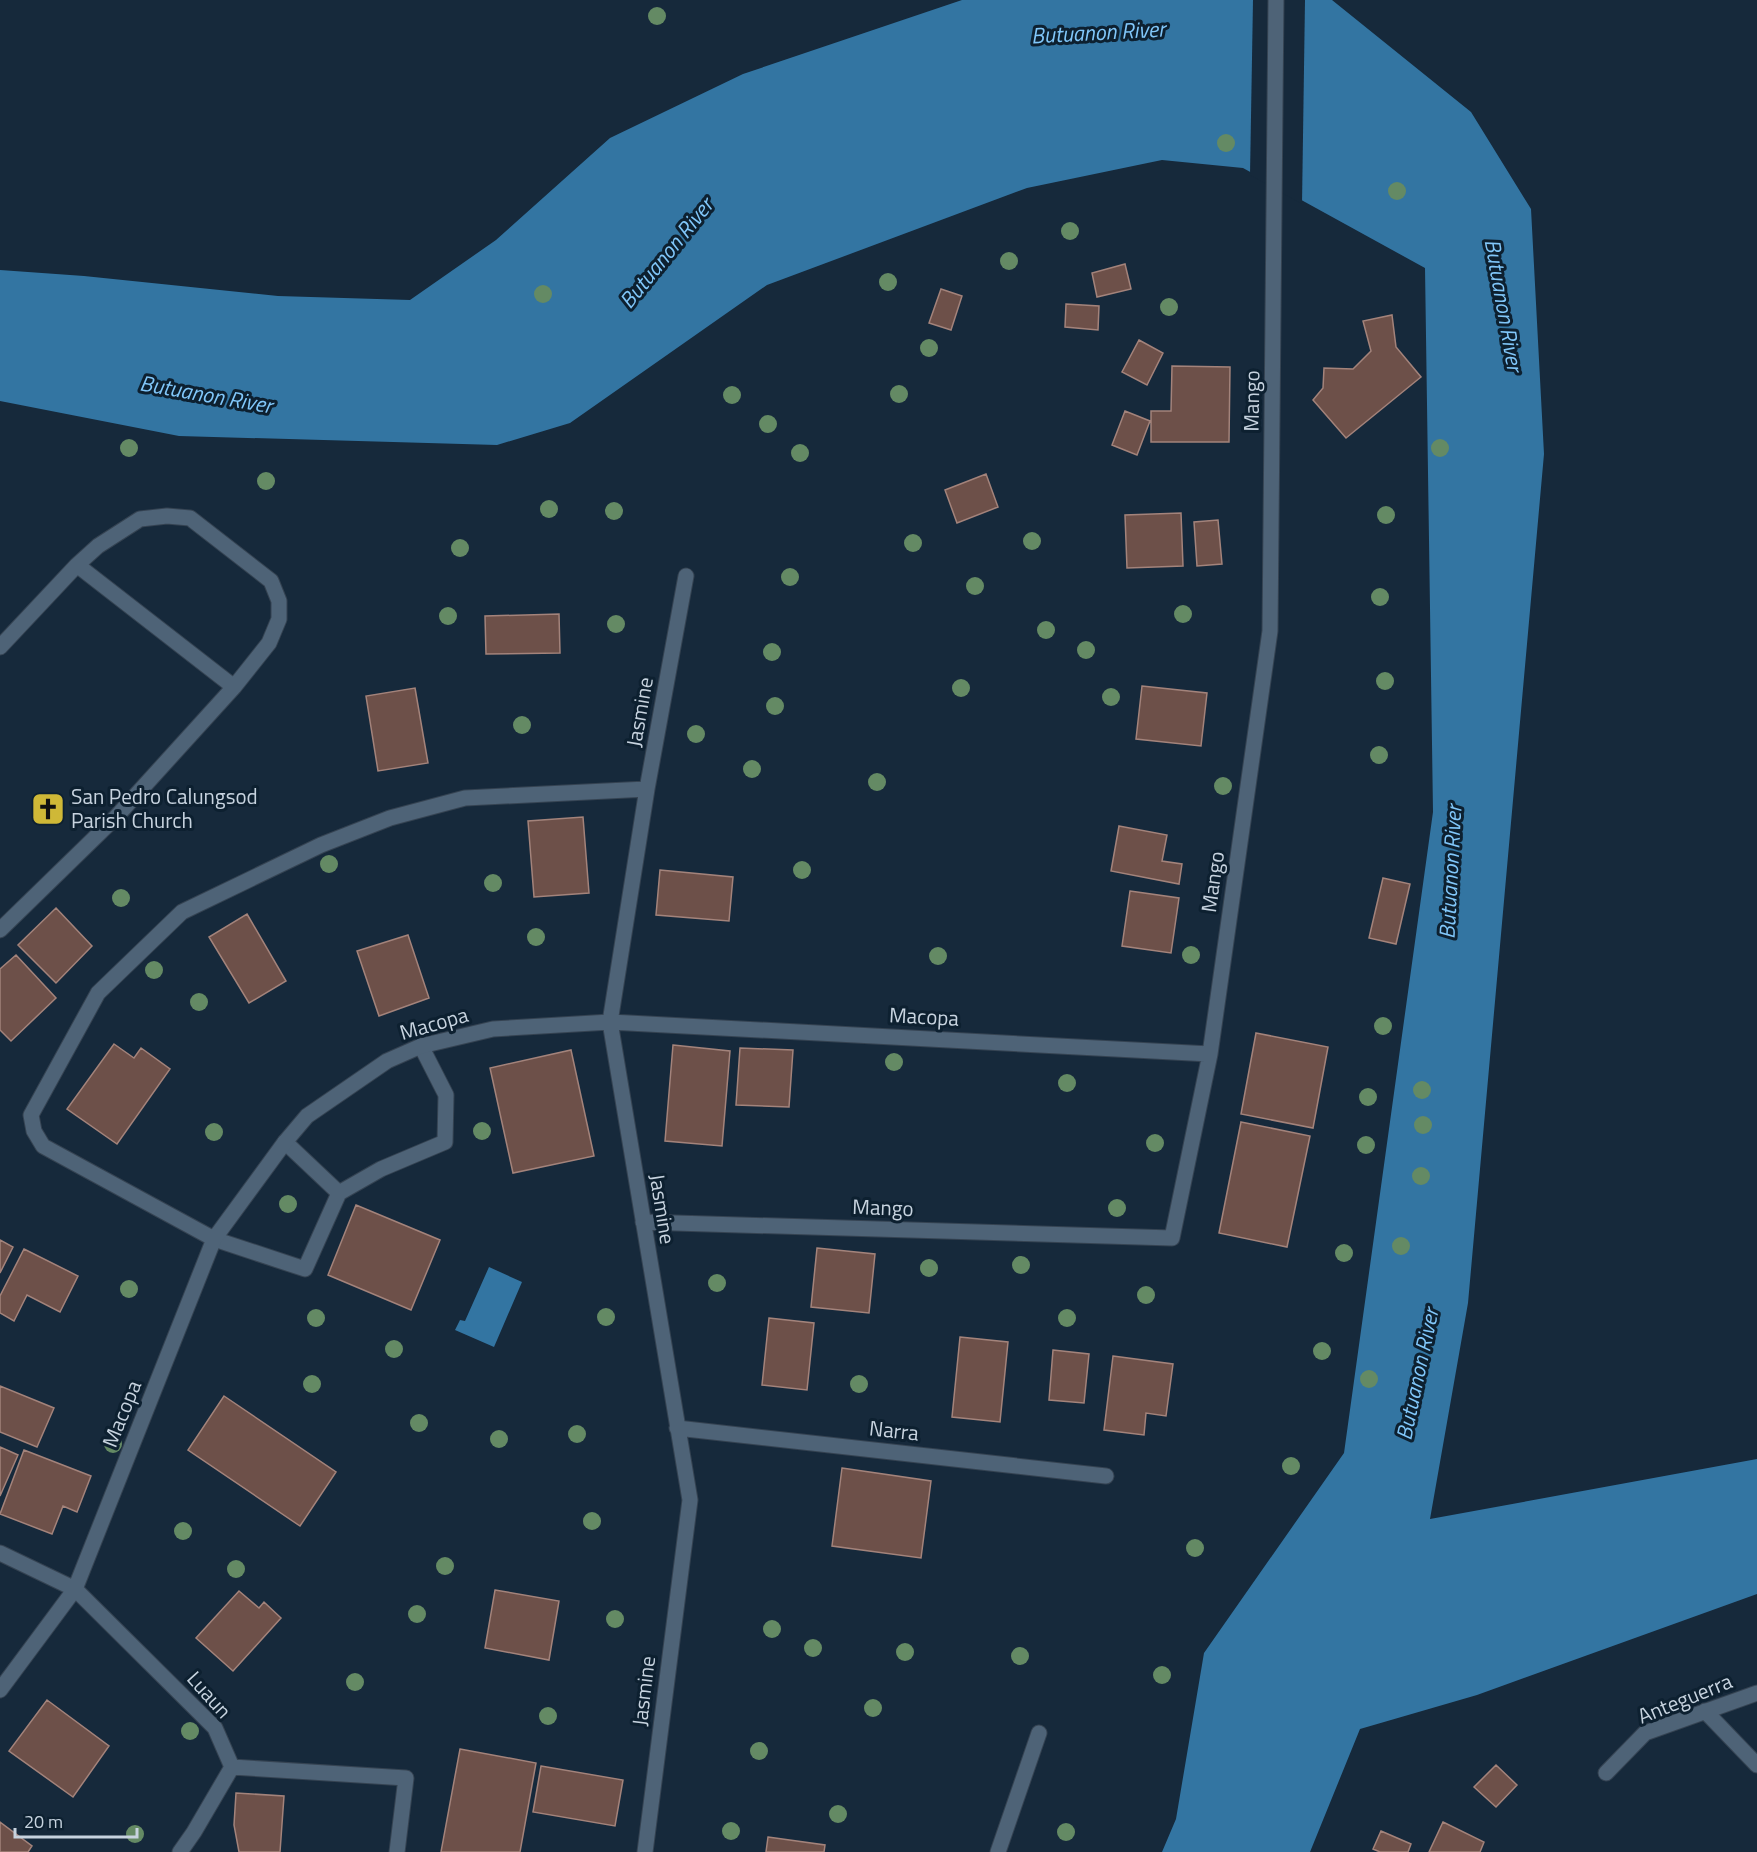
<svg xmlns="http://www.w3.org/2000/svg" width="1757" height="1852" viewBox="0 0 1757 1852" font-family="'Titillium Web',sans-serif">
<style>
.water{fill:#3375a2}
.pier{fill:#16293b}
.building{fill:#6d5049;stroke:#a3837b;stroke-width:1.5}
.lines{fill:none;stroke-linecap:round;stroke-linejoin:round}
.lane-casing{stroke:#354352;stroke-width:17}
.street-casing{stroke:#354352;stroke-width:17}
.lane{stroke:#4e6377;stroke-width:15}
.street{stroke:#4e6377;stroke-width:15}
.tree{fill:#648a64}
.labels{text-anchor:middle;stroke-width:6;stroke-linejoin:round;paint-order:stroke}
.street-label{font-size:21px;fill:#c7d3df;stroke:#0d2030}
.poi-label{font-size:21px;fill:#c7d3df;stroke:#0d2030;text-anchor:start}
.water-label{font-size:22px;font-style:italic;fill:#81c7fa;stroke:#0d2030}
</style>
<rect width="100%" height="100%" fill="#16293b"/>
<!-- water -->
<path class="water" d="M962,0H1332L1471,112L1531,209L1544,454L1468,1303L1430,1519L1757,1459V1594L1477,1695L1360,1729L1310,1852H1162L1176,1819L1204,1653L1344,1453L1433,812L1425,268L1243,168L1162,160L1027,188L767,285L570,423L497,445L179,436L0,401V270L84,276L278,296L410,300L496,240L610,138L743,74Z
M489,1267L522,1282L494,1347L455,1330L460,1320L465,1321Z"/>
<!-- pier -->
<path class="pier" d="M1253,0H1305L1302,204L1250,175Z"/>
<!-- building -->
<path class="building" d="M1125,264L1131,289L1097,297L1092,273Z
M941,289L962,296L951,330L929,323Z
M1066,304L1099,306L1098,330L1065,327Z
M1392,315L1396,347L1421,377L1346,438L1313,400L1323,388L1324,368L1353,369L1371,351L1363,321Z
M1139,340L1163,353L1147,385L1122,372Z
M1172,366L1230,367L1229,442H1151V411H1171Z
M1125,411L1150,421L1137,455L1112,445Z
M986,474L998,507L957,523L945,490Z
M1181,513L1183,566L1127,568L1125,515Z
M1218,520L1222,564L1197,566L1194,522Z
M559,614L560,653L486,654L485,616Z
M1142,686L1207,693L1201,746L1136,739Z
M415,688L428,763L378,771L366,696Z
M583,817L589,893L534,897L528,821Z
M1119,826L1167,835L1162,861L1182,864L1179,884L1111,871Z
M660,870L733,877L729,921L656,915Z
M1383,878L1410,884L1396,944L1369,938Z
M1130,891L1179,898L1171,953L1122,946Z
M56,908L92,946L56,983L18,945Z
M247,914L286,981L249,1003L209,937Z
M408,935L429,998L379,1016L357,951Z
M16,955L56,998L11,1041L0,1030V969Z
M1256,1033L1328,1047L1313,1128L1241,1114Z
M114,1044L134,1058L141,1048L170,1069L117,1144L67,1109Z
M673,1045L730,1051L722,1146L665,1141Z
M740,1048L793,1050L789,1107L736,1105Z
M571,1050L594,1156L513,1173L490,1068Z
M1241,1122L1310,1136L1287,1247L1219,1233Z
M356,1205L440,1240L411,1310L328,1275Z
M0,1240L13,1247L0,1273Z
M817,1248L875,1254L869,1313L811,1307Z
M24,1249L78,1276L60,1312L27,1295L14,1321L0,1313V1296Z
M769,1318L814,1323L807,1390L762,1385Z
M960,1337L1008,1342L1000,1422L952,1417Z
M1053,1350L1089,1354L1084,1403L1049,1400Z
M1113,1356L1173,1364L1166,1416L1146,1413L1144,1435L1104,1430Z
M0,1386L54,1408L37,1447L0,1432Z
M224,1396L336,1472L300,1526L188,1450Z
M0,1447L18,1455L0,1496Z
M24,1450L91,1476L77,1512L63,1506L52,1534L0,1514Z
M842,1468L931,1481L921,1558L832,1546Z
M495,1590L559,1601L549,1660L485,1648Z
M239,1591L259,1608L264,1602L281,1618L233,1671L196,1638Z
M47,1700L109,1746L73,1797L9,1751Z
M460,1749L536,1763L520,1852H441Z
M1496,1765L1517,1785L1496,1807L1474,1787Z
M541,1766L623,1780L615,1826L533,1812Z
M236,1793L284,1796L280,1852H239L234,1825Z
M0,1822L32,1846L28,1852H0Z
M1443,1822L1484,1842L1480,1852H1429Z
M1381,1831L1411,1844L1408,1852H1380L1373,1849Z
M768,1837L825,1845L824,1852H766Z"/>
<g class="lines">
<defs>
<path id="lane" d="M77,565L234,687
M0,647L77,565L98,546L140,519L167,516L190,518L271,581L279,601V619L269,643L234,687L116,817L0,930
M285,1142L339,1193
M214,1239L305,1269L339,1193L381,1169L445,1142L446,1095L421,1046"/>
<path id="street" d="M643,1222L1172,1238L1210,1054L1270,631L1276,0
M214,1239L43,1146L34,1131L31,1115L98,993L182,912L321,845L390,818L465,798L647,789
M677,1428L1106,1476
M0,1553L75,1589L215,1728L232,1767L194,1832L180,1852
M0,1690L75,1589L214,1239L285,1142L307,1116L387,1061L421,1046L493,1029L610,1022L1210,1054
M1705,1711L1757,1765
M232,1767L406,1778L397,1852
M1606,1773L1645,1733L1757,1693
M645,1852L690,1500L610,1022L647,789L686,576
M998,1852L1039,1733"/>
</defs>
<!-- lane casing -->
<use href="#lane" class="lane-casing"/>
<!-- street casing -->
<use href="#street" class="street-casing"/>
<!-- lane -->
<use href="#lane" class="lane"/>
<!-- street -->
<use href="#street" class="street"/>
</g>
<!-- trees -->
<g class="tree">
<circle cx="657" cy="16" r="9"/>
<circle cx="1226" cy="143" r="9"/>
<circle cx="1397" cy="191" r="9"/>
<circle cx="1070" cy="231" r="9"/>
<circle cx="1009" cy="261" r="9"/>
<circle cx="888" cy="282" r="9"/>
<circle cx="543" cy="294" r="9"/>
<circle cx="1169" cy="307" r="9"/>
<circle cx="929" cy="348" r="9"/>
<circle cx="899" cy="394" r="9"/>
<circle cx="732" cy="395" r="9"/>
<circle cx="768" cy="424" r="9"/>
<circle cx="129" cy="448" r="9"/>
<circle cx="1440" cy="448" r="9"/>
<circle cx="800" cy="453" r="9"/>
<circle cx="266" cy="481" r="9"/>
<circle cx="549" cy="509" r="9"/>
<circle cx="614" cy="511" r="9"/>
<circle cx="1386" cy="515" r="9"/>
<circle cx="1032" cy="541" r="9"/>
<circle cx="913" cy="543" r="9"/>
<circle cx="460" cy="548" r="9"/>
<circle cx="790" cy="577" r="9"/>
<circle cx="975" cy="586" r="9"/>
<circle cx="1380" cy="597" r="9"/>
<circle cx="1183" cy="614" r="9"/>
<circle cx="448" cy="616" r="9"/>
<circle cx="616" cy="624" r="9"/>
<circle cx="1046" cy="630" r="9"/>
<circle cx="1086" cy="650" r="9"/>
<circle cx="772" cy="652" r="9"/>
<circle cx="1385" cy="681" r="9"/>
<circle cx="961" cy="688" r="9"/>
<circle cx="1111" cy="697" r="9"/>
<circle cx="775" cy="706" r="9"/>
<circle cx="522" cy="725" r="9"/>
<circle cx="696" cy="734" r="9"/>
<circle cx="1379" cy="755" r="9"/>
<circle cx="752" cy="769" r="9"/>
<circle cx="877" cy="782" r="9"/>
<circle cx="1223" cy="786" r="9"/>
<circle cx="329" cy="864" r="9"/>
<circle cx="802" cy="870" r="9"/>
<circle cx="493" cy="883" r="9"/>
<circle cx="121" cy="898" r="9"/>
<circle cx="536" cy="937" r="9"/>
<circle cx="1191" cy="955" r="9"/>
<circle cx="938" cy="956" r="9"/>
<circle cx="154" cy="970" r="9"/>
<circle cx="199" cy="1002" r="9"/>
<circle cx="1383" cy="1026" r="9"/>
<circle cx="894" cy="1062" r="9"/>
<circle cx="1067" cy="1083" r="9"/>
<circle cx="1422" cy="1090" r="9"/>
<circle cx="1368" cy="1097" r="9"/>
<circle cx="1423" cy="1125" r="9"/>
<circle cx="482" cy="1131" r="9"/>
<circle cx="214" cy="1132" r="9"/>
<circle cx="1155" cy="1143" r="9"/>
<circle cx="1366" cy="1145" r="9"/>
<circle cx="1421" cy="1176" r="9"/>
<circle cx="288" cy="1204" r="9"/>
<circle cx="1117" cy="1208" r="9"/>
<circle cx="1401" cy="1246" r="9"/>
<circle cx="1344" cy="1253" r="9"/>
<circle cx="1021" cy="1265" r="9"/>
<circle cx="929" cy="1268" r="9"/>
<circle cx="717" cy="1283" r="9"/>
<circle cx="129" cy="1289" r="9"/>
<circle cx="1146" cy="1295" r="9"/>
<circle cx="606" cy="1317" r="9"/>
<circle cx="316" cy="1318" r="9"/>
<circle cx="1067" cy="1318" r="9"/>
<circle cx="394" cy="1349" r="9"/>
<circle cx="1322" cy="1351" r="9"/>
<circle cx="1369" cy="1379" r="9"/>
<circle cx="312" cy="1384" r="9"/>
<circle cx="859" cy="1384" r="9"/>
<circle cx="419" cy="1423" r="9"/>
<circle cx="577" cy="1434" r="9"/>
<circle cx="499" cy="1439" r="9"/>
<circle cx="113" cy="1444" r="9"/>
<circle cx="1291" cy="1466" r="9"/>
<circle cx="592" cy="1521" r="9"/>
<circle cx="183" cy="1531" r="9"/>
<circle cx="1195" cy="1548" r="9"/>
<circle cx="445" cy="1566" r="9"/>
<circle cx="236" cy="1569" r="9"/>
<circle cx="417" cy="1614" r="9"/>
<circle cx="615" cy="1619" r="9"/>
<circle cx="772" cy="1629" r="9"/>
<circle cx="813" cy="1648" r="9"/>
<circle cx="905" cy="1652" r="9"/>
<circle cx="1020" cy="1656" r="9"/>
<circle cx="1162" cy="1675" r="9"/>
<circle cx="355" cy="1682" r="9"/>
<circle cx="873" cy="1708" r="9"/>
<circle cx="548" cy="1716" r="9"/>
<circle cx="190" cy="1731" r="9"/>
<circle cx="759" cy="1751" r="9"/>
<circle cx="838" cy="1814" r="9"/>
<circle cx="731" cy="1831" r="9"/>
<circle cx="1066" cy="1832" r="9"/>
<circle cx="135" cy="1834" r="9"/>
</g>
<!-- icons -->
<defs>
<symbol id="church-square" viewBox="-11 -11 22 22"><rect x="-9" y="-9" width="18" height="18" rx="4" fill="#cfb837" stroke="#0d2030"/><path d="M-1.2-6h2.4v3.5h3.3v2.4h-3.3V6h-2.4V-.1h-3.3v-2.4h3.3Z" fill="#111"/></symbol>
</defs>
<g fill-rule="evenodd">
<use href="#church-square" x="29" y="790" width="38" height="38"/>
</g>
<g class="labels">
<!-- street labels -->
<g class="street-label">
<text transform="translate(1252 401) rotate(-89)" y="7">Mango</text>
<text transform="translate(640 712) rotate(-80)" y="7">Jasmine</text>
<text transform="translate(1213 882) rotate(-82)" y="7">Mango</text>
<text transform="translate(924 1017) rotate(3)" y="7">Macopa</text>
<text transform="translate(434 1024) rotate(-16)" y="7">Macopa</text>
<text transform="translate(883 1208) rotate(2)" y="7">Mango</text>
<text transform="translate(662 1209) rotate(81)" y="7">Jasmine</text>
<text transform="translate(122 1414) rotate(-68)" y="7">Macopa</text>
<text transform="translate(894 1431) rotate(6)" y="7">Narra</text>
<text transform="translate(644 1691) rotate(-83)" y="7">Jasmine</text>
<text transform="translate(209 1695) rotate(48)" y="7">Luaun</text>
<text transform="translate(1685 1699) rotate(-22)" y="7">Anteguerra</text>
</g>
<!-- poi labels -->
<g class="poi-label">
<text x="71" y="804">San Pedro Calungsod<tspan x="71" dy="24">Parish Church</tspan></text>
</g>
<!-- water labels -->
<g class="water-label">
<text transform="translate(1098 32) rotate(-3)" y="8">Butuanon River</text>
<text transform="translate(666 253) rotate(-51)" y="8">Butuanon River</text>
<text transform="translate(1504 305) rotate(80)" y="8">Butuanon River</text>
<text transform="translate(206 394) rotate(10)" y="8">Butuanon River</text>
<text transform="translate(1450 872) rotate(-87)" y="8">Butuanon River</text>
<text transform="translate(1417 1374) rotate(-78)" y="8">Butuanon River</text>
</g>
</g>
<!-- scale -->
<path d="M15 1828v9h122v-9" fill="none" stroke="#c7d3df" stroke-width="3"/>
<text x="24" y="1828" font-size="18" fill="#c7d3df" stroke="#0d2030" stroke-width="4.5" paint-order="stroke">20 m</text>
</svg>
